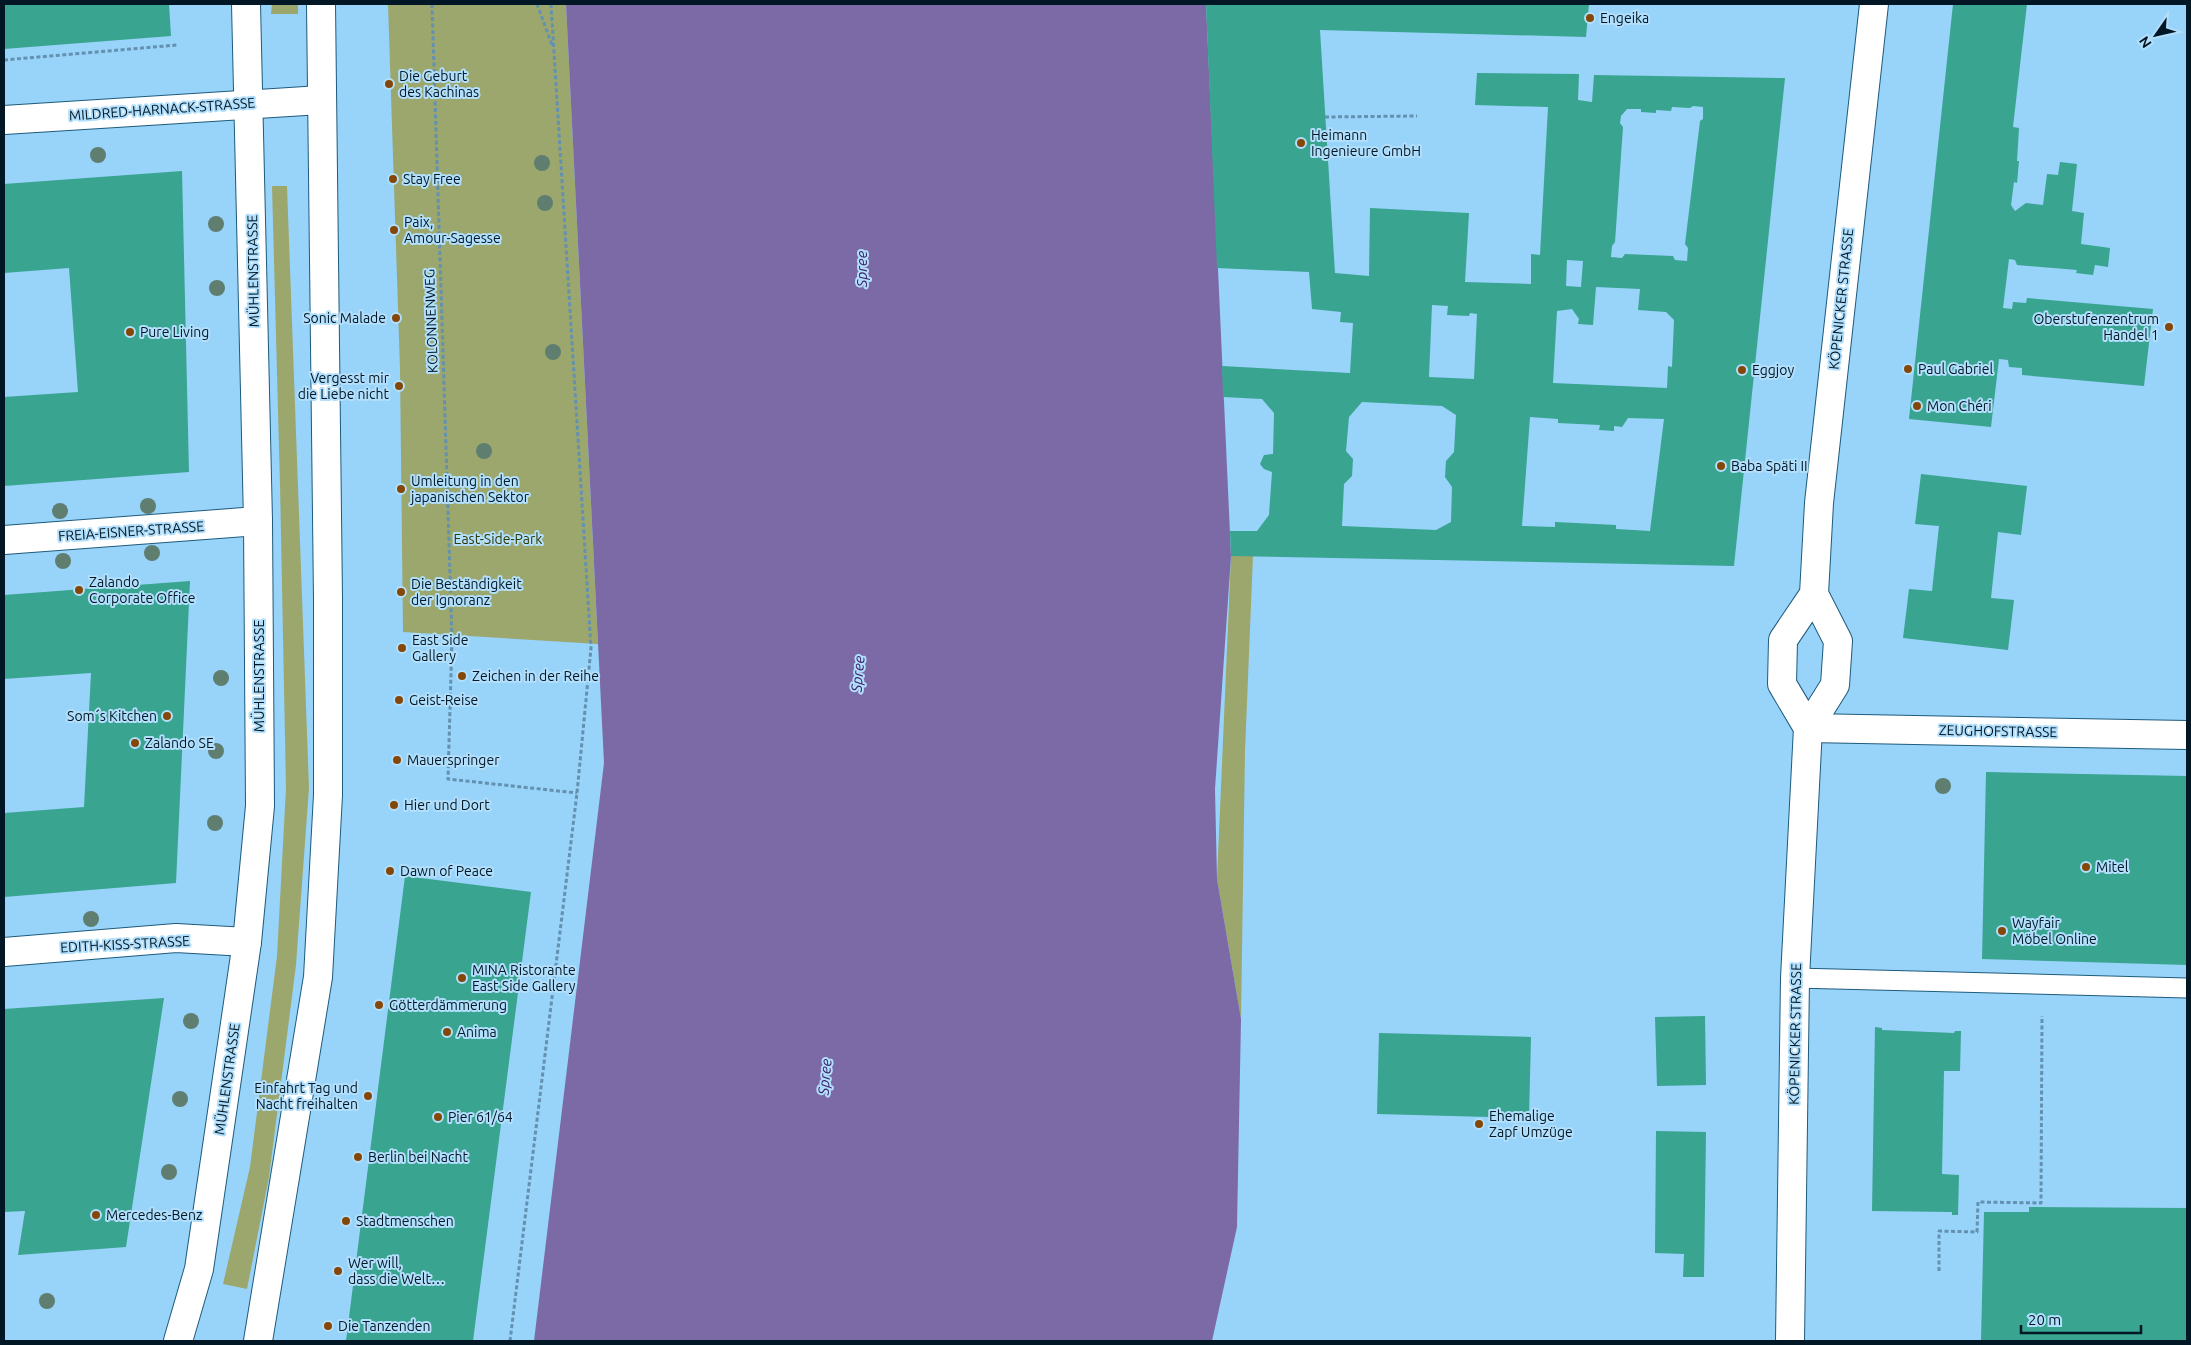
<svg xmlns="http://www.w3.org/2000/svg" width="2191" height="1345" viewBox="0 0 2191 1345" font-family="Ubuntu,sans-serif">
<style>
.green{fill:#9ca76e}
.water{fill:#7c6aa7}
.building{fill:#39a48f;fill-rule:evenodd}
.lines{fill:none;stroke-linecap:round;stroke-linejoin:round}
.lane-casing{stroke:#1e5b7c;stroke-width:21}
.street-casing{stroke:#1e5b7c;stroke-width:30}
.secondary-casing{stroke:#1e5b7c;stroke-width:30}
.path{stroke:#6391af;stroke-width:3;stroke-dasharray:4 2.5;stroke-linecap:butt}
.lane{stroke:#fff;stroke-width:19}
.street{stroke:#fff;stroke-width:28}
.secondary{stroke:#fff;stroke-width:28}
.tree{fill:#5f7e70}
.poi-dot{fill:#854708;stroke:#b2dffc;stroke-width:2}
.labels{text-anchor:middle;stroke-width:4;stroke-linejoin:round;paint-order:stroke}
.poi-label{font-size:14px;fill:#011725;stroke:#b2dffc;text-anchor:start}
.street-label{font-size:14px;fill:#011725;stroke:#b2dffc}
.park-label{font-size:14px;fill:#313800;stroke:#b2dffc}
.water-label{font-size:15px;font-style:italic;fill:#3e206c;stroke:#b2dffc}
</style>
<rect width="100%" height="100%" fill="#98d3fa"/>
<!-- green -->
<path class="green" d="M272,4H298V14H271Z
M388,4H566L598,644L403,632L400,369Z
M272,186H287L309,788L296,965L269,1177L247,1289L223,1284L250,1167L277,956L286,788L280,485Z
M1231,556H1253L1245,751L1241,1019L1217,879Z"/>
<!-- water -->
<path class="water" d="M566,4H1206L1231,556L1215,789L1217,879L1241,1019L1237,1227L1212,1341H534L604,763Z"/>
<!-- building -->
<path class="building" d="M4,4H169L171,36L4,49Z
M1206,4H1589L1586,37L1320,30L1335,273L1369,276L1370,208L1469,213L1465,282L1531,284V254L1540,255L1548,107L1475,105L1477,73L1579,74L1578,100L1592,102L1594,75L1785,78L1734,566L1231,556L1230,531H1257L1269,515L1272,472L1264,469L1260,464L1264,455L1273,454L1274,413L1262,399L1223,397L1222,366L1350,373L1353,323L1340,322L1341,312L1312,309L1309,272L1217,268ZM1693,106L1703,107V119L1700,121L1685,244L1688,248L1687,261L1675,260L1673,256L1625,254L1622,258L1611,257L1612,246L1615,242L1623,127L1620,123L1621,116L1627,109H1641V112L1656,113V110L1671,111L1672,107L1690,108ZM1567,260L1583,261L1581,287L1566,286ZM1596,287L1640,289L1638,310L1666,312L1674,320L1672,367L1668,366L1667,388L1553,383L1557,311L1572,309L1579,319L1578,324L1593,325ZM1432,305L1448,306L1447,315L1469,316L1470,313L1477,314L1474,379L1429,377ZM1362,402L1442,406L1456,415L1454,452L1446,461L1445,477L1452,487L1451,522L1436,530L1342,526L1344,484L1352,476L1353,459L1346,451L1349,417ZM1530,417L1558,419V423L1600,425L1599,430L1614,431V426L1622,427L1628,418L1664,419L1650,531L1616,529V525L1555,522V527L1522,526Z
M1953,4H2027L2013,127L2019,128L2017,161H2019L2017,183L2014,182L2011,205L2015,211L2026,203L2043,205L2047,174L2058,175L2060,162L2077,164L2072,211L2084,213L2081,244L2110,248L2108,267L2095,265L2093,275L2076,273L2077,270L2017,265L2015,260L2009,259L2003,308L2012,309L2013,302L2026,303L2027,298L2153,309L2144,386L2022,375V368L2009,367L2008,360L1999,359L1991,427L1909,419Z
M182,171L189,472L4,486V397L78,392L69,268L4,273V184Z
M1921,474L2027,486L2021,535L1998,532L1991,598L2014,600L2008,650L1903,638L1909,589L1932,591L1939,526L1915,524Z
M190,581L176,883L4,897V813L84,807L91,673L4,679V595Z
M1986,772L2187,776V965L1982,959Z
M405,876L531,892L473,1341H346Z
M164,998L126,1247L18,1255L25,1211L4,1212V1009Z
M1705,1016L1706,1085L1657,1086L1655,1017Z
M1875,1027L1882,1028V1030L1954,1033L1955,1031H1961L1960,1071H1944L1942,1174L1959,1175L1958,1215H1952V1212L1872,1211Z
M1379,1033L1531,1037L1529,1118L1377,1114Z
M1656,1131L1706,1132L1704,1277H1683L1684,1254L1655,1253Z
M2029,1207L2187,1208V1341H1981L1984,1212H2029Z"/>
<g class="lines">
<defs>
<path id="lane" d="M1795,978L2187,988"/>
<path id="street" d="M4,120L321,100
M4,540L258,521
M1808,728L2187,735
M4,952L176,938L247,942"/>
<path id="secondary" d="M1808,728L1782,684L1783,640L1814,594
M178,1341L199,1269L247,942L260,806L258,521L246,4
M258,1341L318,977L328,795V600L321,4
M1790,1341L1795,978L1808,728L1835,685L1838,641L1814,594L1819,503L1874,4"/>
</defs>
<!-- lane casing -->
<use href="#lane" class="lane-casing"/>
<!-- street casing -->
<use href="#street" class="street-casing"/>
<!-- secondary casing -->
<use href="#secondary" class="secondary-casing"/>
<!-- path -->
<path class="path" d="M432,4L452,638L448,779L577,793
M537,4L552,45
M4,60L177,45
M1325,117L1417,116
M1939,1271V1231L1977,1232L1978,1202L2041,1203L2042,1016
M510,1341L577,793L591,648L551,4"/>
<!-- lane -->
<use href="#lane" class="lane"/>
<!-- street -->
<use href="#street" class="street"/>
<!-- secondary -->
<use href="#secondary" class="secondary"/>
</g>
<!-- trees -->
<g class="tree">
<circle cx="98" cy="155" r="8"/>
<circle cx="542" cy="163" r="8"/>
<circle cx="545" cy="203" r="8"/>
<circle cx="216" cy="224" r="8"/>
<circle cx="217" cy="288" r="8"/>
<circle cx="553" cy="352" r="8"/>
<circle cx="484" cy="451" r="8"/>
<circle cx="148" cy="506" r="8"/>
<circle cx="60" cy="511" r="8"/>
<circle cx="152" cy="553" r="8"/>
<circle cx="63" cy="561" r="8"/>
<circle cx="221" cy="678" r="8"/>
<circle cx="216" cy="751" r="8"/>
<circle cx="1943" cy="786" r="8"/>
<circle cx="215" cy="823" r="8"/>
<circle cx="91" cy="919" r="8"/>
<circle cx="191" cy="1021" r="8"/>
<circle cx="180" cy="1099" r="8"/>
<circle cx="169" cy="1172" r="8"/>
<circle cx="47" cy="1301" r="8"/>
</g>
<!-- markers -->
<g class="poi-dot">
<circle cx="1590" cy="18" r="5"/>
<circle cx="389" cy="84" r="5"/>
<circle cx="1301" cy="143" r="5"/>
<circle cx="393" cy="179" r="5"/>
<circle cx="394" cy="230" r="5"/>
<circle cx="396" cy="318" r="5"/>
<circle cx="2169" cy="327" r="5"/>
<circle cx="130" cy="332" r="5"/>
<circle cx="1908" cy="369" r="5"/>
<circle cx="1742" cy="370" r="5"/>
<circle cx="399" cy="386" r="5"/>
<circle cx="1917" cy="406" r="5"/>
<circle cx="1721" cy="466" r="5"/>
<circle cx="401" cy="489" r="5"/>
<circle cx="79" cy="590" r="5"/>
<circle cx="401" cy="592" r="5"/>
<circle cx="402" cy="648" r="5"/>
<circle cx="462" cy="676" r="5"/>
<circle cx="399" cy="700" r="5"/>
<circle cx="167" cy="716" r="5"/>
<circle cx="135" cy="743" r="5"/>
<circle cx="397" cy="760" r="5"/>
<circle cx="394" cy="805" r="5"/>
<circle cx="2086" cy="867" r="5"/>
<circle cx="390" cy="871" r="5"/>
<circle cx="2002" cy="931" r="5"/>
<circle cx="462" cy="978" r="5"/>
<circle cx="379" cy="1005" r="5"/>
<circle cx="447" cy="1032" r="5"/>
<circle cx="368" cy="1096" r="5"/>
<circle cx="438" cy="1117" r="5"/>
<circle cx="1479" cy="1124" r="5"/>
<circle cx="358" cy="1157" r="5"/>
<circle cx="96" cy="1215" r="5"/>
<circle cx="346" cy="1221" r="5"/>
<circle cx="338" cy="1271" r="5"/>
<circle cx="328" cy="1326" r="5"/>
</g>
<g class="labels">
<!-- poi labels -->
<g class="poi-label">
<text x="1600" y="23">Engeika</text>
<text x="399" y="81">Die Geburt<tspan x="399" dy="16">des Kachinas</tspan></text>
<text x="1311" y="140">Heimann<tspan x="1311" dy="16">Ingenieure GmbH</tspan></text>
<text x="403" y="184">Stay Free</text>
<text x="404" y="227">Paix,<tspan x="404" dy="16">Amour-Sagesse</tspan></text>
<text x="386" y="323" text-anchor="end">Sonic Malade</text>
<text x="2159" y="324" text-anchor="end">Oberstufenzentrum<tspan x="2159" dy="16">Handel 1</tspan></text>
<text x="140" y="337">Pure Living</text>
<text x="1918" y="374">Paul Gabriel</text>
<text x="1752" y="375">Eggjoy</text>
<text x="389" y="383" text-anchor="end">Vergesst mir<tspan x="389" dy="16">die Liebe nicht</tspan></text>
<text x="1927" y="411">Mon Chéri</text>
<text x="1731" y="471">Baba Späti II</text>
<text x="411" y="486">Umleitung in den<tspan x="411" dy="16">japanischen Sektor</tspan></text>
<text x="89" y="587">Zalando<tspan x="89" dy="16">Corporate Office</tspan></text>
<text x="411" y="589">Die Beständigkeit<tspan x="411" dy="16">der Ignoranz</tspan></text>
<text x="412" y="645">East Side<tspan x="412" dy="16">Gallery</tspan></text>
<text x="472" y="681">Zeichen in der Reihe</text>
<text x="409" y="705">Geist-Reise</text>
<text x="157" y="721" text-anchor="end">Som´s Kitchen</text>
<text x="145" y="748">Zalando SE</text>
<text x="407" y="765">Mauerspringer</text>
<text x="404" y="810">Hier und Dort</text>
<text x="2096" y="872">Mitel</text>
<text x="400" y="876">Dawn of Peace</text>
<text x="2012" y="928">Wayfair<tspan x="2012" dy="16">Möbel Online</tspan></text>
<text x="472" y="975">MINA Ristorante<tspan x="472" dy="16">East Side Gallery</tspan></text>
<text x="389" y="1010">Götterdämmerung</text>
<text x="457" y="1037">Anima</text>
<text x="358" y="1093" text-anchor="end">Einfahrt Tag und<tspan x="358" dy="16">Nacht freihalten</tspan></text>
<text x="1489" y="1121">Ehemalige<tspan x="1489" dy="16">Zapf Umzüge</tspan></text>
<text x="448" y="1122">Pier 61/64</text>
<text x="368" y="1162">Berlin bei Nacht</text>
<text x="106" y="1220">Mercedes-Benz</text>
<text x="356" y="1226">Stadtmenschen</text>
<text x="348" y="1268">Wer will,<tspan x="348" dy="16">dass die Welt…</tspan></text>
<text x="338" y="1331">Die Tanzenden</text>
</g>
<!-- street labels -->
<g class="street-label">
<text transform="translate(162 109) rotate(-4)" y="5">MILDRED-HARNACK-STRASSE</text>
<text transform="translate(253 271) rotate(-91)" y="5">MÜHLENSTRASSE</text>
<text transform="translate(1841 299) rotate(-84)" y="5">KÖPENICKER STRASSE</text>
<text transform="translate(431 321) rotate(-92)" y="5">KOLONNENWEG</text>
<text transform="translate(131 531) rotate(-4)" y="5">FREIA-EISNER-STRASSE</text>
<text transform="translate(259 676) rotate(-90)" y="5">MÜHLENSTRASSE</text>
<text transform="translate(1998 731) rotate(1)" y="5">ZEUGHOFSTRASSE</text>
<text transform="translate(125 944) rotate(-3)" y="5">EDITH-KISS-STRASSE</text>
<text transform="translate(1795 1034) rotate(-89)" y="5">KÖPENICKER STRASSE</text>
<text transform="translate(227 1079) rotate(-82)" y="5">MÜHLENSTRASSE</text>
</g>
<!-- park labels -->
<g class="park-label">
<text x="498" y="544">East-Side-Park</text>
</g>
<!-- water labels -->
<g class="water-label">
<text transform="translate(862 269) rotate(-90)" y="5">Spree</text>
<text transform="translate(858 674) rotate(-85)" y="5">Spree</text>
<text transform="translate(825 1077) rotate(-85)" y="5">Spree</text>
</g>
</g>
<!-- border -->
<rect width="2191" height="1345" fill="none" stroke="#011725" stroke-width="10"/>
<!-- north arrow -->
<g transform="translate(2156 35) rotate(236)" stroke="#b2dffc" stroke-width="4" paint-order="stroke">
<path d="M0-4L9 19L0 12L-9 19Z" fill="#011725"/>
<text y="-8" font-size="14" font-weight="bold" text-anchor="middle" fill="#011725">N</text>
</g>
<!-- scale -->
<path d="M2021 1325v8h120v-8" fill="none" stroke="#011725" stroke-width="2.5"/>
<text x="2028" y="1325" font-size="15" fill="#011725" stroke="#b2dffc" stroke-width="4" paint-order="stroke">20 m</text>
</svg>
